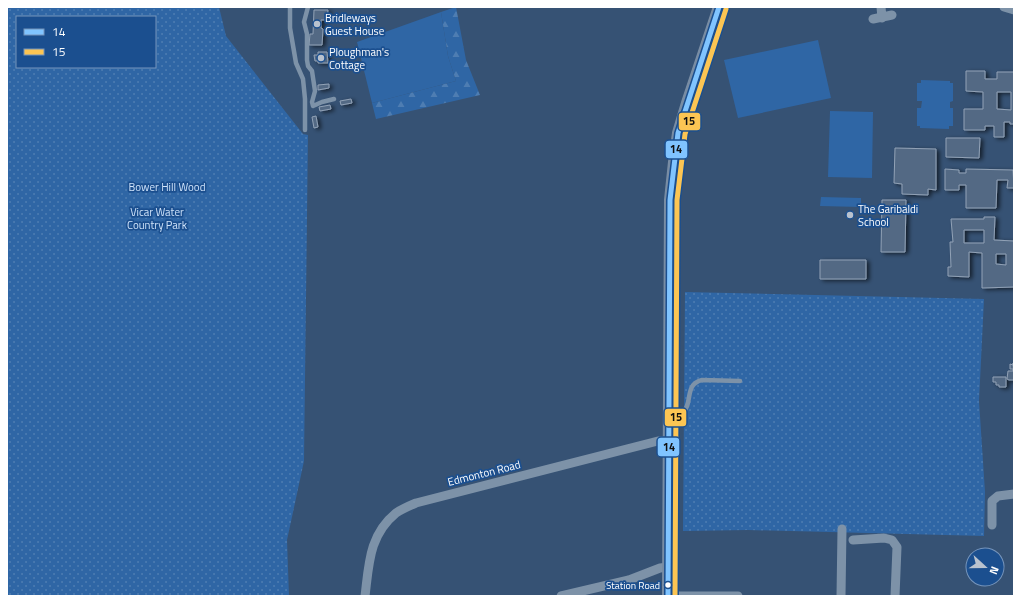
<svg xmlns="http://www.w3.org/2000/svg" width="1021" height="603" viewBox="0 0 1021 603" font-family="'Titillium Web',sans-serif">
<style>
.grass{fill:#2f66a5}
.forest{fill:url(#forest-firs)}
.park{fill:url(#park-dots);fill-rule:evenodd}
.building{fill:#526984;stroke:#92a2b6;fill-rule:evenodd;filter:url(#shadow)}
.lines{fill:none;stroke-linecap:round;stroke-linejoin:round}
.lane{stroke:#7d92a8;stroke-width:4.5}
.street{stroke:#7d92a8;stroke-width:9}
.secondary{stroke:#798da4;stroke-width:12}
.bus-1-casing{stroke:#1b4f8f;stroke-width:8}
.bus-2-casing{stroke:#1b4f8f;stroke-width:8}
.bus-1{stroke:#80c4ff;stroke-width:5}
.bus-2{stroke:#fcc553;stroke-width:5}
.poi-dot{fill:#b9c2ce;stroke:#1b4f8f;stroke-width:1.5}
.bus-dot{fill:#fff;stroke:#1b4f8f;stroke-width:1.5}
.labels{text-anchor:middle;stroke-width:3.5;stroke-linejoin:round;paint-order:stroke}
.bus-label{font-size:10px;fill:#fff;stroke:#1b4f8f;text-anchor:end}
.poi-label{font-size:11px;fill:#fff;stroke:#1b4f8f;text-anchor:start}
.park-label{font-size:11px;fill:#cfe3fa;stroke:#1b4f8f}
.street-label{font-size:11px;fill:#fff;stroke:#1b4f8f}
.line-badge{stroke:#1b4f8f;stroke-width:1.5}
.pale-badge-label{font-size:11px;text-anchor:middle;font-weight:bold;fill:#111}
</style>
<defs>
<pattern id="forest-firs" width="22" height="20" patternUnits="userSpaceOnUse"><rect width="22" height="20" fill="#2f66a5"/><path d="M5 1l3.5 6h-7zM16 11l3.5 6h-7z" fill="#4e7db2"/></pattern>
<pattern id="park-dots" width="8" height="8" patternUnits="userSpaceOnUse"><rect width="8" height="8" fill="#2f66a5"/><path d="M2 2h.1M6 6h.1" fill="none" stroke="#4e7db2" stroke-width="1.8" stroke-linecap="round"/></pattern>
<filter id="shadow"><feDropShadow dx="3" dy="1.5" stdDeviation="2" flood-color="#0009"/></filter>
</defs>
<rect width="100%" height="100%" fill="#365274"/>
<!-- grass -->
<path class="grass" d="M441,12L448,56L456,81L372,103L357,42Z
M818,40L831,98L738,118L724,60Z
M921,80L950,81V83H953V101L950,102V108H953V126H949V129L920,128V126H917V108H921L922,101H917V83H921Z
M830,111L873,112L872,178L828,177Z
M821,197L861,198V207L820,206Z"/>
<!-- forest -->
<path class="forest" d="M456,7L466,60L480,95L376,119L372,103L456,81L448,56L441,12Z"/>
<!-- park -->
<path class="park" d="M7,7H219L226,36L303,134L308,135L304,461L287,540L289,596H7ZM17,17H155V67H17Z
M685,292L984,299L979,401L985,492L984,536L748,530L683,531Z"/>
<!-- building -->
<path class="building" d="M314,10H328L327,20H321V28L323,29L322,45H309L310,34H313Z
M318,52H327L328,63H318V61H315L314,55H318Z
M966,71H985V79H997V72H1014V124H1010V122H1004V137H994V126H985V130H964V109H983V92L966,91ZM997,92H1011V110L997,109Z
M329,84V88L318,90V85Z
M351,99L352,103L341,105L340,101Z
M330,105L331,109L320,111L319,107Z
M316,116L318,127L314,128L312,117Z
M946,138H980L979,158L946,157Z
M895,148L936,149V190L928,189V195L902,194V184L894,183Z
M945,169L959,170V173H966V169L1013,170L1014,188H1007L1008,180H997L996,208H966V185H959V190H945Z
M882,200H906L905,252H881Z
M984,217H995L994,240L1014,241V287L982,288V253L969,252V277L948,276V267H951L950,242H953L951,219H984ZM964,230H984V243H964ZM996,254H1006V265L996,264Z
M820,260H866V279H820Z
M1013,363L1014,380H1009L1007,379L1008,371H1013V369H1010V364L1013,365Z
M993,377H1006V387H999V385H996V382H993Z"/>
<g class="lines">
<!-- lane -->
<path class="lane" d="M290,7V28L296,63L303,79L305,99V130
M308,7L304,22L307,34V60L308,66L312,71L315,91L312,102L313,106L322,102L334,99
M670,413C674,413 680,414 683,412C693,404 684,384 702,380L740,381"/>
<!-- street -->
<path class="street" d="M881,7L882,18
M1004,7L1014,10
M873,19L892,15
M992,525V501L998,496L1014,494
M853,540L884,538L892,540L897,547L895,596
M365,596C369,564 369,535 396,513C402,509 409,506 416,503L658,441H668
M561,596L629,580L660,568L668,567
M668,596H738
M841,596L842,529"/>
<!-- secondary -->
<path class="secondary" d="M668,596L670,200L674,162L678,133L687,103L719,7"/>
<defs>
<path id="bus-1" d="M668,596L670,200L678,133L719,7"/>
<path id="bus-2" d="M675,596L677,200L685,134L726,9"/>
</defs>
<!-- bus-1 casing -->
<use href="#bus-1" class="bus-1-casing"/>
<!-- bus-2 casing -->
<use href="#bus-2" class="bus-2-casing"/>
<!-- bus-1 -->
<use href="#bus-1" class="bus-1"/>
<!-- bus-2 -->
<use href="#bus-2" class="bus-2"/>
</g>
<!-- markers -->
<g class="poi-dot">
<circle cx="317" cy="24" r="4"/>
<circle cx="321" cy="58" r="4"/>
<circle cx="850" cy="215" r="4"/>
</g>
<circle class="bus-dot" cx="668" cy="585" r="3.5"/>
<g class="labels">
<!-- bus labels -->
<g class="bus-label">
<text x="660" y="589">Station Road</text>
</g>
<!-- poi labels -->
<g class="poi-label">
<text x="325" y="22">Bridleways<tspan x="325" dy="13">Guest House</tspan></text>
<text x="329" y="56">Ploughman's<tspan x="329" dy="13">Cottage</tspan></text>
<text x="858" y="213">The Garibaldi<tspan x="858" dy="13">School</tspan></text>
</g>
<!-- park labels -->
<g class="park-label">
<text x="167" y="191">Bower Hill Wood</text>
<text x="157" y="216">Vicar Water<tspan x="157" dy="13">Country Park</tspan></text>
</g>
<!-- street labels -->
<g class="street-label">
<text transform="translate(484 473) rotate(-14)" y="4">Edmonton Road</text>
</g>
</g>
<g class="line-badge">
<rect x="678" y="112" width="23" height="19" rx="4" fill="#fcc553"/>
<rect x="665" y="140" width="23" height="19" rx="4" fill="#80c4ff"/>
<rect x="664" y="408" width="23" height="19" rx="4" fill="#fcc553"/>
<rect x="657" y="437" width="23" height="20" rx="4" fill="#80c4ff"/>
</g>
<g class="pale-badge-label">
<text x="689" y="125">15</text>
<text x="676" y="153">14</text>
<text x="676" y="421">15</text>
<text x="669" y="451">14</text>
</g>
<!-- border -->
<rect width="1021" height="603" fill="none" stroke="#ffffff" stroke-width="16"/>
<!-- legend -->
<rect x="16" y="16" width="140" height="52" fill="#1b4f8f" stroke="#7695bc"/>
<rect x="24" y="29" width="20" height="6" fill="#80c4ff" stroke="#7695bc"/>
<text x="52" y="36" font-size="12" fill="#ffffff">14</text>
<rect x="24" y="49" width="20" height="6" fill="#fcc553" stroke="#7695bc"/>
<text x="52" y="56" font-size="12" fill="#ffffff">15</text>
<!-- north arrow -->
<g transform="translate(985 567) rotate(111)"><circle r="19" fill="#1b4f8f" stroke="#7695bc"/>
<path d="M0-3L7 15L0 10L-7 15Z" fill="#b9c2ce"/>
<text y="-6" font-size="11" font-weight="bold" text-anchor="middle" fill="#ffffff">N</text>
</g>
</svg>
